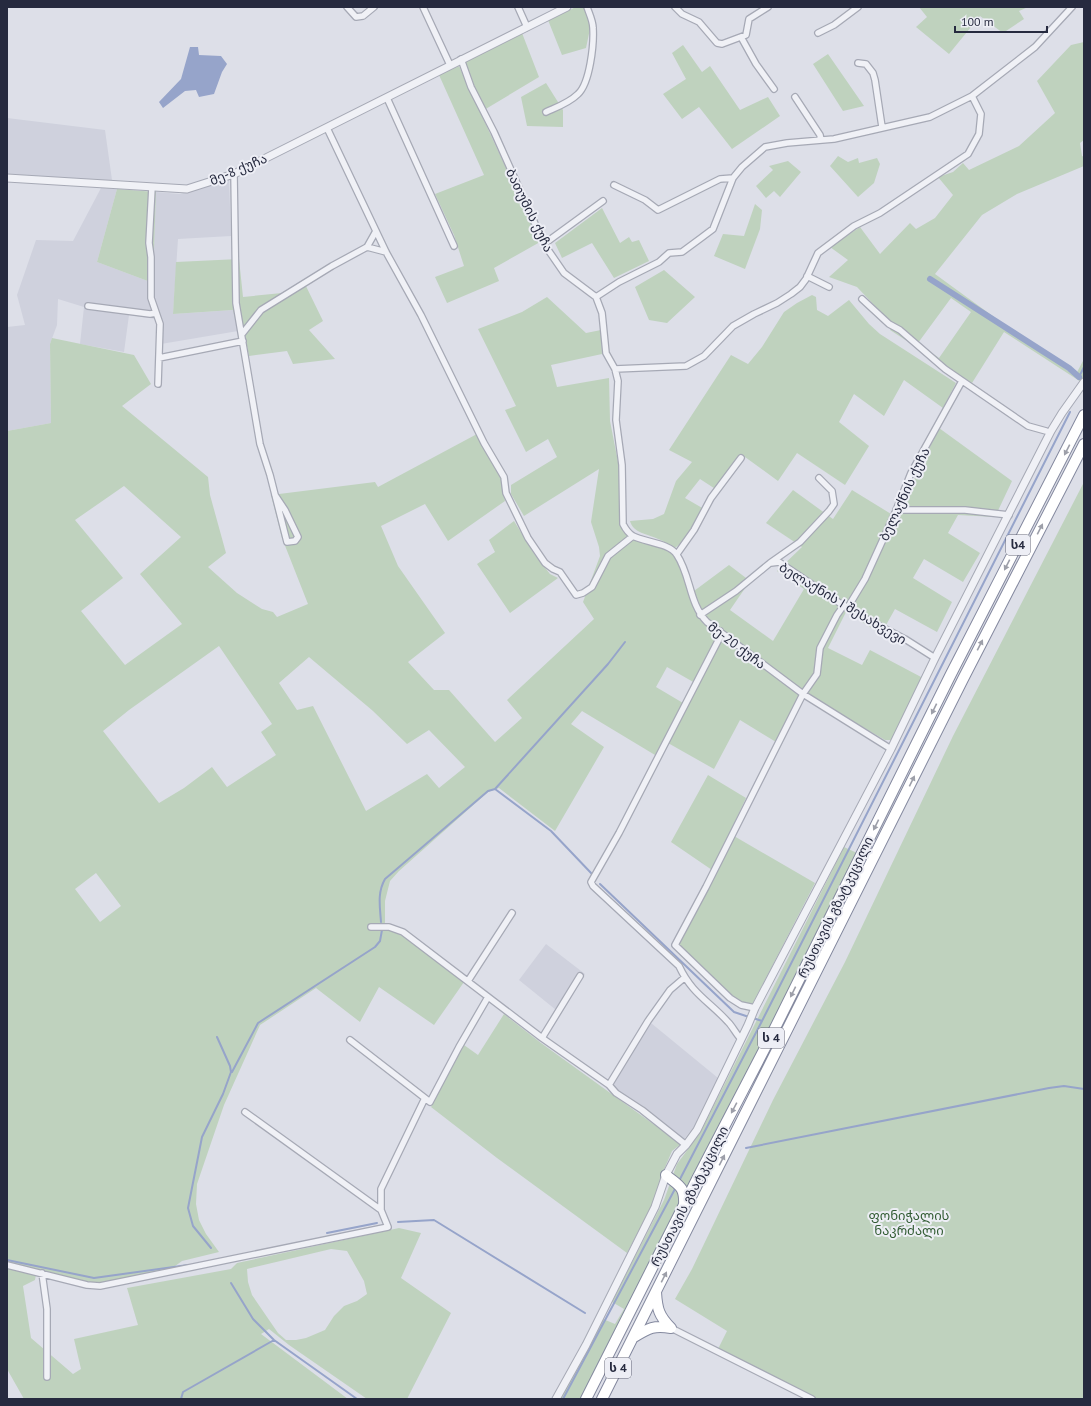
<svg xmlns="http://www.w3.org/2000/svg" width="1091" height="1406" viewBox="0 0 1091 1406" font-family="'PT Sans','Noto Sans Georgian',sans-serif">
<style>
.built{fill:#cfd1dd}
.green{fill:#bfd2be;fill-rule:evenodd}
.water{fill:#96a4ca}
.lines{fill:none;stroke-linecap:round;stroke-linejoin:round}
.stream{stroke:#96a4ca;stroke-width:2}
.canal{stroke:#96a4ca;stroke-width:6}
.minor-casing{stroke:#a6a9b5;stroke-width:8}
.tertiary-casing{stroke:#a6a9b5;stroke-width:9}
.motorway-casing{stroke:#84899f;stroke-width:12}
.minor{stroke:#f0f1f6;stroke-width:5.5}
.tertiary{stroke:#f0f1f6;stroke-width:7}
.motorway{stroke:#fff;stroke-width:10}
.oneway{fill:#9d9fa9}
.labels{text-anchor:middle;stroke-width:4;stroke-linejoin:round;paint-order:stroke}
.shield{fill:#edeef5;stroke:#626576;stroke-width:1}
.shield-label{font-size:12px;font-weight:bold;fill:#262a3f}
.street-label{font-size:13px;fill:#262a3f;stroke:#edeef5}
.park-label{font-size:13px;fill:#325c33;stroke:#edeef5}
</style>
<rect width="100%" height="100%" fill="#dddfe8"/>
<!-- built -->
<path class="built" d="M7,118L105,130L112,180H88L7,174Z
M229,179L231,236L178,239L173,314L234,310L238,331L161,344L162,320L129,315L124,352L80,344L84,307L58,299L57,325L50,344L51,423L7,431V327L25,325L17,295L36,240L73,241L101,188L117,189L97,262L153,283L156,192L180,194Z
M546,944L585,974L561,1014L519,980Z
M651,1023L718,1078L697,1123L684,1139L612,1086Z"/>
<!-- green -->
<path class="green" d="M576,7H584L591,24L586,48L562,55L548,20Z
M919,7H1028L1019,11L1024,19L1003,33L980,16L949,54L916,27L927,17Z
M522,33L539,77L484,110L465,62Z
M1084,42V140L1080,143L1082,156L1084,157V166L1017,194L982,215L935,274L1075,376L1084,359V376L1081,382L1004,332L972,383L890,330L893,325L857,287L829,277L848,260L830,247L860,227L880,254L910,223L916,229L935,218L953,195L938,177L953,172L963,163L969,170L1019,146L1055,113L1037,81L1071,45ZM951,298L971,312L939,358L918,343Z
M683,45L702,72L710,66L740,110L768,97L780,116L732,149L699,107L682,119L663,94L686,79L672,53Z
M828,54L864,106L843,111L813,64Z
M459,66L540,242L494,268L499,281L447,303L435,277L464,266L454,235L435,194L484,175L439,75Z
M546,83L563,110V127L527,126L521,97Z
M838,156L848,162L858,158L859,163L877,158L880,164L874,183L858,197L830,166Z
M788,161L801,172L780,197L774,191L766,198L756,186L773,170L769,166Z
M117,189L156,192L153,283L97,262Z
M755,204L762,210L760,229L745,269L714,256L723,234L744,236Z
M602,208L620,243L629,237L632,242L639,240L649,261L614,278L592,243L562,258L555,243Z
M239,259L243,297L282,293L303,280L323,321L309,330L335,359L293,364L287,351L249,356L245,336L238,331L233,310L173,314L176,262Z
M664,270L695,297L667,323L649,320L635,287Z
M812,295L816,297L817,310L828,316L849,300L869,324L880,334L956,383L943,408L904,380L884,416L854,394L839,422L869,446L845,485L797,453L778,481L745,457L720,492L700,479L685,498L704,509L681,543L675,548C669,545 664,541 658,539C648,534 633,533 630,521L653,519L664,514L676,481L692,462L669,450L731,355L748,364L762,347L784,312L797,303Z
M547,297L586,333L601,330L602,354L551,365L557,387L609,378L610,421L619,467L621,511L620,521L626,533L661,547L675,556L682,571L698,615L704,624L718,635L695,683L667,667L656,687L683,703L655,755L582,711L571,724L604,747L555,831L499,788L488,792L399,871L390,881L385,901V930H391L404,937L464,982L434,1025L379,987L360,1022L316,988L260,1025L224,1105L197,1184L196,1204L199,1220L206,1234L219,1252L182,1261L171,1269L105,1283L80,1281L37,1269L35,1280L23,1286L31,1338L73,1374L81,1369L74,1339L138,1325L127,1288L231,1269L237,1263L399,1228L421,1233L401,1278L451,1313L407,1399H367L289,1345L269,1329L261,1334L348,1399H24L7,1369V431L51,423L50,344L52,338L134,355L151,384L122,406L208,477L210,495L226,553L208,567L237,593L262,609L273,612L277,617L308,604L282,538L271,495L375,482L378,487L477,434L501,477L505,501L448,541L425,504L381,526L398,566L445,633L408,662L434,690H449L495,742L522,718L507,700L594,619L583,602L600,556L599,547L591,522L599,469L524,516L511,494V485L557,457L548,439L526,452L505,410L516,406L478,329L522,312ZM124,486L181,537L140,574L182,624L125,665L81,611L123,578L75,520ZM219,646L272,724L261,732L276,755L227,787L212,767L184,788L159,803L103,731L129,710ZM309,657L373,711L407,744L429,730L465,767L439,788L427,774L366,811L313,706L297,710L279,683ZM96,873L121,906L100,922L75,889ZM331,1249L347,1251L364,1281L367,1294L357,1301L344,1306L334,1316L325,1330L306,1338L296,1340H286L278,1333L252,1295L248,1282L247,1269Z
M939,428L1012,481L995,517L958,515L948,533L980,553L963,582L924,559L913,578L952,602L937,632L895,609L881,634L846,612L828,648L862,665L870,650L923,678L893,740H885L801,691L729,637L703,613L694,591L729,565L750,581L730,610L773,641L804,589L777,571L802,547L766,523L793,490L833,519L852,490L896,517Z
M1084,482V1399H816L718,1349L727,1331L675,1299L692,1269L773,1100L845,962L953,736Z
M514,521L535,555L550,574L558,578L510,613L477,564L495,552L489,540Z
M721,639L800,694L776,742L740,720L714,769L668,743Z
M708,775L746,798L712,870L671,842Z
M734,836L815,883L752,1005L734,999L681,950L679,941Z
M844,847L857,853L769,1034L580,1399H560L603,1319L615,1324L624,1309L612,1302L664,1200L677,1164L700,1133Z
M504,1014L541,1043L681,1144L672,1151L663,1172L652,1206L627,1253L497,1158L431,1107L464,1045L478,1055Z"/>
<!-- water -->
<path class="water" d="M190,47H198L199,55L221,56L227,64L222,72L214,94L199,97L196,90L185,91L163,108L159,102L181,79Z"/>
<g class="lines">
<!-- stream -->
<path class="stream" d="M1079,377L1084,367
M592,874L551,831L495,789L608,664L625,642
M600,884L734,1012L749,1017
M381,922C380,907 377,893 385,879L488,791L495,789
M753,1018L762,1021
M232,1072L258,1023L375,947L380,941L382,930
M746,1148L1049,1088L1064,1086L1084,1089
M679,1181L762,1021L1070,412
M398,1222L434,1220L585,1313
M327,1233L377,1223
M211,1248L193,1226L188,1208L202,1137L223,1094L231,1072L230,1066L217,1037
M7,1260L94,1278L188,1265
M231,1283L253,1319L274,1340L357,1399
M181,1399L183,1392L274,1340
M563,1399L676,1187"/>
<!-- canal -->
<path class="canal" d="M930,279L1069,368L1079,377"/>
<defs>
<path id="minor" d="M347,7L356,17L363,16L374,7
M423,7L450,65
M518,7L527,27
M675,7L682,14L699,22L717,43L722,44L746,35L749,19L768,7
M818,33L834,25L858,7
M741,37L756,64L774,89
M461,59L471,87L494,132L544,244L564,273L596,297L602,313L606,353L615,369L618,381L616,420L622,465L623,524C625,528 628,533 633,536C644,542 670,543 677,555C691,576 689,604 707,622L803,694L891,749
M858,63L866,64L873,73L875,80L882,127
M795,97L820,135L821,140
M387,98L454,246
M546,112C557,107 569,103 578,94C590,83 594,44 593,28C593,21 589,13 587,7
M327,128L386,252L421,315L484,443L504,477L506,493L528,538L545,563L553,569L560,572L576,595L583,593L592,587L608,556L633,536
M234,174L236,303L260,444L270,475L287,542L295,541L298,537L285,510L275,495
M614,185L645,200L658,210L720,179L733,178
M152,187L149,243L151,257V298L160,324L158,384
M544,244L603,201
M367,247L386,252
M807,276L829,287
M596,297L619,282L659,262L669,253L682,252L701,238L713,229L733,178L742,167L765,147L787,143L834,139L930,117L972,96L1035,47L1072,7
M862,299L889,324L900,330L945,369L1028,426L1046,431
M88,306L150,314L156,313
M242,334L261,310L332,266L367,247L376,231
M159,358L243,341
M615,369L686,366L704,356L733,326L754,314L777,303L791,294L800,287L806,279L818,253L854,226L880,213L968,154L979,134L981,114L972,96
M896,510H965L1009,515
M677,554L694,530L711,498L741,458
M771,563L779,562L853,612L905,639L935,658
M848,607L865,579L895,513L911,473L962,381
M700,615L736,591L770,563L800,542L829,511L834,504L832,491L819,478
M720,631V637L619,833L591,882L593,886L679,966C692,994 709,1001 728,1022C733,1027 736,1034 741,1039
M371,927H389L403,932L542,1038L609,1085L616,1093L642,1110L686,1145
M468,981L512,913
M755,1008L741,1005L730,998L675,945L706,887L803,694L817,674L820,648L837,615L844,605
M542,1038L580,976
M350,1040L430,1102L459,1047L488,997
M609,1085L648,1021L670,990L684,978
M245,1112L381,1210
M7,1265L87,1285L100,1286L388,1227L381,1210V1189L425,1098
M42,1273L47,1309V1377
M671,1328L812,1399"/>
<path id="tertiary" d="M7,178L187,189L234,174L567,7
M556,1399L586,1345L655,1207L666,1175L677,1154L686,1145L697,1130L748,1025L755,1008L891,749L935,658L1051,431L1062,413L1084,382"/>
<path id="motorway" d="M666,1175C679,1186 685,1186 684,1205
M634,1337C649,1328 654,1325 671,1328C659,1316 657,1309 656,1292
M586,1399L698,1177L767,1044L951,674L1084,415
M602,1399L963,679L1084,444"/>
</defs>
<!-- minor casing -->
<use href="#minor" class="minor-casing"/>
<!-- tertiary casing -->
<use href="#tertiary" class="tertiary-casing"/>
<!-- motorway casing -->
<use href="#motorway" class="motorway-casing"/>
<!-- minor -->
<use href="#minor" class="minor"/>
<!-- tertiary -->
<use href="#tertiary" class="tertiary"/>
<!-- motorway -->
<use href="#motorway" class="motorway"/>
</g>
<!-- one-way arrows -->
<defs><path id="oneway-solid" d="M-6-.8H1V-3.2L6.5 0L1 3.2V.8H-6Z"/></defs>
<g class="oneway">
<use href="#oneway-solid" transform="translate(1067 450) rotate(117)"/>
<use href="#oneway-solid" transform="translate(1040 529) rotate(-63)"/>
<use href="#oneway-solid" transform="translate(1007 565) rotate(117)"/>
<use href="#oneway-solid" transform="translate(980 645) rotate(-63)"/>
<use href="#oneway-solid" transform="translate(934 709) rotate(116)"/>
<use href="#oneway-solid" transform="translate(912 781) rotate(-64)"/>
<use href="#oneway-solid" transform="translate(876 825) rotate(116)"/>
<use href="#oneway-solid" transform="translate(793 992) rotate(116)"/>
<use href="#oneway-solid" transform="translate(734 1108) rotate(118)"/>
<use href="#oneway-solid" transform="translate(722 1160) rotate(-63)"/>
<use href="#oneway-solid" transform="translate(664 1277) rotate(-63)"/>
</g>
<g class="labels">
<!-- shield labels -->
<g class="shield">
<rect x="1006" y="535" width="24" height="20" rx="3"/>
<rect x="758" y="1028" width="26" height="20" rx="3"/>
<rect x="605" y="1358" width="26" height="20" rx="3"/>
</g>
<g class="shield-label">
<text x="1018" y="549">ს4</text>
<text x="771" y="1042">ს 4</text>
<text x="618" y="1372">ს 4</text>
</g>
<!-- street labels -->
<g class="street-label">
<text transform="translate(238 169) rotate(-23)" y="5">მე-8 ქუჩა</text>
<text transform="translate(530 210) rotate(64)" y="5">ბათუმის ქუჩა</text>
<text transform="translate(904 494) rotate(-65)" y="5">ბელაქნის ქუჩა</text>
<text transform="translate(843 603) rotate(31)" y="5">ბელაქნის I შესახვევი</text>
<text transform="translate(737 645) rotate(37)" y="5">მე-20 ქუჩა</text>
<text transform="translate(835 907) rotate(-64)" y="5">რუსთავის გზატკეცილი</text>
<text transform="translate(689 1196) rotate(-63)" y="5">რუსთავის გზატკეცილი</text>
</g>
<!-- park labels -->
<g class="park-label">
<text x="909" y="1220">ფონიჭალის<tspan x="909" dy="15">ნაკრძალი</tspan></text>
</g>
</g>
<!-- border -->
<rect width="1091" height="1406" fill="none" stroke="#262a3f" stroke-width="16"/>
<!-- scale -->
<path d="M955 26v6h92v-6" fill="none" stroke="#262a3f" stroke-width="2"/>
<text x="961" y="26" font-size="12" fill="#262a3f" stroke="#edeef5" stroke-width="3" paint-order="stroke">100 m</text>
</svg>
